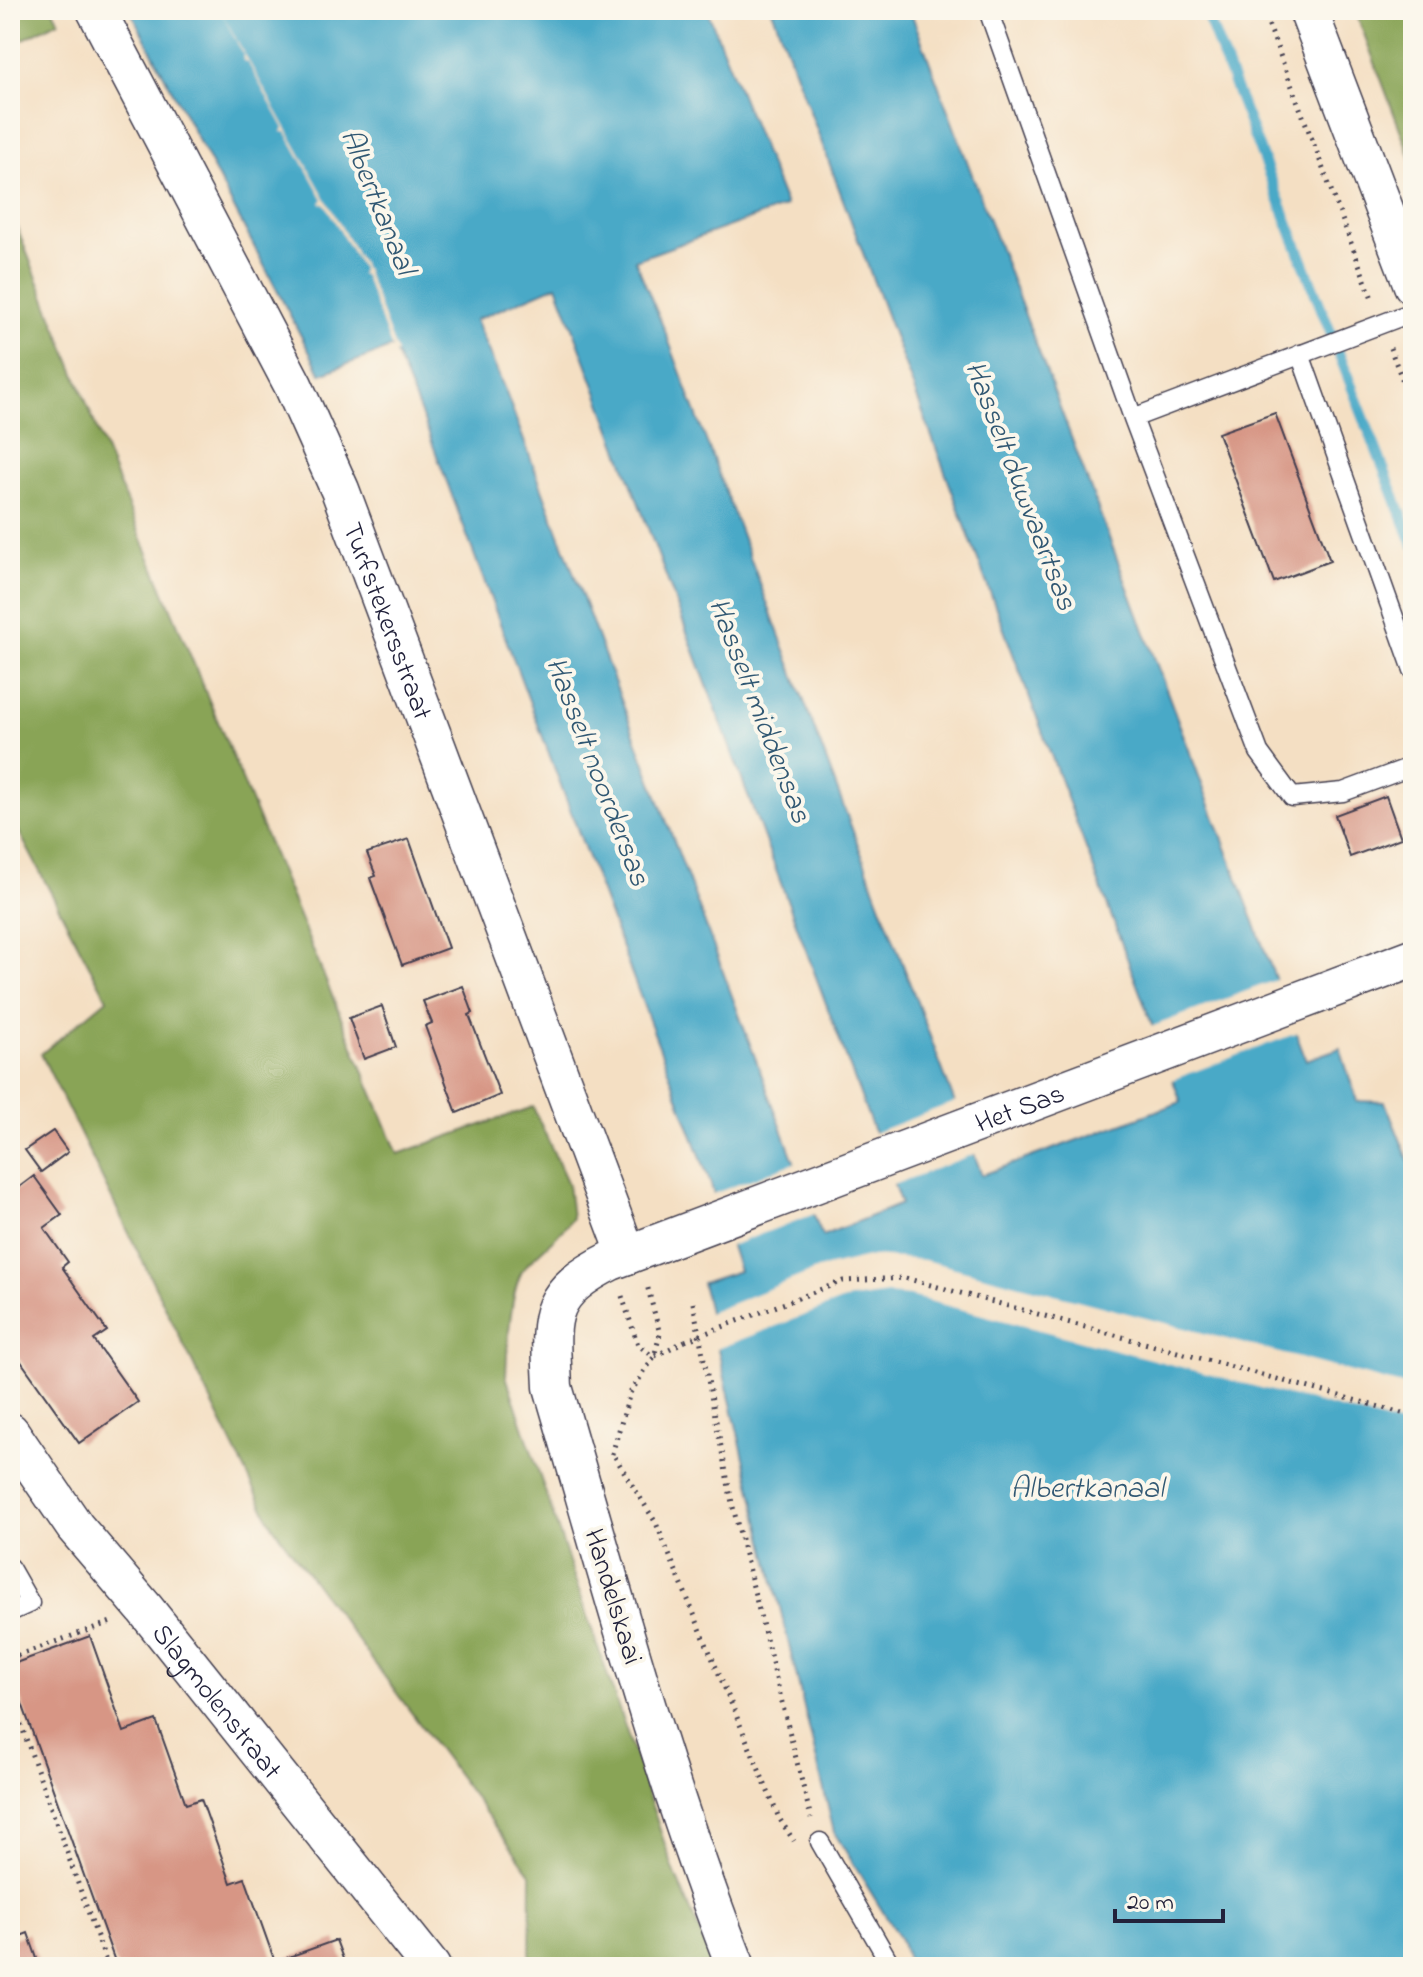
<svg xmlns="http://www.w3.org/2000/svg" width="1423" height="1977" viewBox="0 0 1423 1977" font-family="'Indie Flower',sans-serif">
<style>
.forest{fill:#89a456;stroke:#566348;stroke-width:2}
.water{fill:#48a9c7;stroke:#356681;stroke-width:2;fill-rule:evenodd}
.pier{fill:#f4dfc3}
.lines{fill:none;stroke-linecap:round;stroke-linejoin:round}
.stream{stroke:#48a9c7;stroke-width:11}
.building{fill:#d79685}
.service-casing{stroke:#423e4f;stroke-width:21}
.minor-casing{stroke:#423e4f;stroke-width:41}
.path{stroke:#423e4f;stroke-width:5;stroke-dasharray:2 6;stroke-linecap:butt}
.service{stroke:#fff;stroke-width:18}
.minor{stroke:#fff;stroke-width:38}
.path-bridge{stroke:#423e4f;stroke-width:5;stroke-dasharray:2 6;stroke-linecap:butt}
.labels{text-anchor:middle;stroke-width:8;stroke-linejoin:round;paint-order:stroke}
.street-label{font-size:28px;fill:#22223b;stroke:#fbf7ec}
.water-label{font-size:30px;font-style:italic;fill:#315873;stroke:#fbf7ec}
</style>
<rect width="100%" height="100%" fill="#fbf7ec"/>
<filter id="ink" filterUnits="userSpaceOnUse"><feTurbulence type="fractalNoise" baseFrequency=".0125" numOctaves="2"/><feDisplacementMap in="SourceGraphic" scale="16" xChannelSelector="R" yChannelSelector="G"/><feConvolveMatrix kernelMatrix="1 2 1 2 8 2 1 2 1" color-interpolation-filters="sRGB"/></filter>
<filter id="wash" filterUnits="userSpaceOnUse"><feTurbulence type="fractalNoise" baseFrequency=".006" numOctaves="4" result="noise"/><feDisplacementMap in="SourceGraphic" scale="32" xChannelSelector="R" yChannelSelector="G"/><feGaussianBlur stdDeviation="1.8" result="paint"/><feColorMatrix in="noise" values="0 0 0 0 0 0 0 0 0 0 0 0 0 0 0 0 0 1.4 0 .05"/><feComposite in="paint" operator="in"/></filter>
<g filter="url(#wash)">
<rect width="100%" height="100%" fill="#f4dfc3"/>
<!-- forest -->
<path class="forest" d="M10,10H53L59,21L10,46Z
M1355,10H1413V164Z
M10,210L114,472L398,1154L533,1107L568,1184L572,1218C559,1238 540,1249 525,1267C510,1285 507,1352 506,1376L675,1874L715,1967H530L531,1874L272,1525L41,1054L107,999L10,815Z"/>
<!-- water -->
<path class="water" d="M130,10H707L786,206L635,260L665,331L982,1175L1181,1102L772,10H910L1306,1060L1340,1048L1357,1101L1385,1102L1413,1171V1967H910L899,1938L834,1832L702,1283L739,1271L710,1182L424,421L393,347L321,374ZM557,285L901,1204L822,1236L505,390L475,320Z"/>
<!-- pier -->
<path class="pier" d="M220,10L366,271L397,353L394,354L364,275H360L362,270L325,204L320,203L323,199L286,132H282L284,128L247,61H243L244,56Z
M1281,978L1300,1032L1169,1081L1148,1028Z
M957,1101L977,1153L890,1186L871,1134Z
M797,1162L817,1213L727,1247L710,1195Z
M873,1256L924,1260L1413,1388V1428L910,1296L888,1294L844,1300L714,1350L706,1314L818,1269Z"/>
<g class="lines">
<!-- stream -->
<path class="stream" d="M1205,10L1413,544"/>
</g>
<g id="blocks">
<!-- building -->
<path class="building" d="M1275,413L1330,561L1274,582L1218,433Z
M1386,796L1401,838L1350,857L1335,815Z
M409,839L448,948L402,965L370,878L376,876L367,853Z
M463,986L473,1013L469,1015L500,1095L457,1113L425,1026L432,1023L423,1001Z
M382,1006L396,1047L364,1059L349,1018Z
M53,1131L68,1152L41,1172L25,1150Z
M34,1176L62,1215L44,1228L68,1262L62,1267L107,1331L94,1340L138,1402L79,1443L10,1346V1304L13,1301L10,1297V1194Z
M90,1636L124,1732L156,1720L186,1804L201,1799L231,1883L245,1878L275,1962L336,1940L346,1967H117L10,1670V1665Z
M28,1933L40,1967H10V1940Z"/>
</g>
</g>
<g filter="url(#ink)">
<use href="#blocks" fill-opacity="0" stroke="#423e4f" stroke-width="2"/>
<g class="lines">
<defs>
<path id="service" d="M988,10L1133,418L1413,312
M1300,354L1413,670
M1133,418L1259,752L1292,797L1343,792L1413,766
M10,1568L30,1603L10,1612
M820,1842L892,1967"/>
<g id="minor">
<path id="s1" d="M96,10L293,385L340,490L627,1255"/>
<path d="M1308,10L1413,285"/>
<path id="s2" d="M10,1432L75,1527L145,1609L431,1967"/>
<path id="s3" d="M736,1967C662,1778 610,1581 553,1387C550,1318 543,1295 611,1261L1413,958"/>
</g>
</defs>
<!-- service casing -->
<use href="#service" class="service-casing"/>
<!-- minor casing -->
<use href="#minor" class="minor-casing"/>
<!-- path -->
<path class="path" d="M1263,10L1373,301
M1390,348L1413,407
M622,1296L638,1345L654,1357
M693,1303L732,1503L811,1818
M655,1356L685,1341
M612,1454L630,1393L654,1357L660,1334L647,1285
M615,1457L656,1523L779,1818L794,1841
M10,1658L111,1622
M10,1694L108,1967"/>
<!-- service -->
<use href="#service" class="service"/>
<!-- minor -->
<use href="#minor" class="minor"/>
<!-- path-bridge -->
<path class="path-bridge" d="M685,1341L843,1281L905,1278L1413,1416"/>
</g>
</g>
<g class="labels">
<!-- street labels -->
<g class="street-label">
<text dy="10" stroke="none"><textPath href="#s1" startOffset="678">Turfstekersstraat</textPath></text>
<text dy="10" stroke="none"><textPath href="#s3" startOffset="1198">Het Sas</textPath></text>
<text transform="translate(615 1596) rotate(73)" y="10">Handelskaai</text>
<text dy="10" stroke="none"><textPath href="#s2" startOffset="340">Slagmolenstraat</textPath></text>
</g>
<!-- water labels -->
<g class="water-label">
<text transform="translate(379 201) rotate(68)" y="10">Albertkanaal</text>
<text transform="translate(1022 485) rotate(69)" y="10">Hasselt duwvaartsas</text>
<text transform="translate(761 710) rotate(69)" y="10">Hasselt middensas</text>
<text transform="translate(599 771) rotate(69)" y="10">Hasselt noordersas</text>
<text x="1087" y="1497">Albertkanaal</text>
</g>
</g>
<!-- margin -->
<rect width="1423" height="1977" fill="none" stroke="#fbf7ec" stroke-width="40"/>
<!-- scale -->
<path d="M1115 1909v12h108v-12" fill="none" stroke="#22223b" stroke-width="4"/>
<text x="1127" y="1909" font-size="24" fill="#22223b" stroke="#fbf7ec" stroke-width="6" paint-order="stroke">20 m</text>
</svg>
